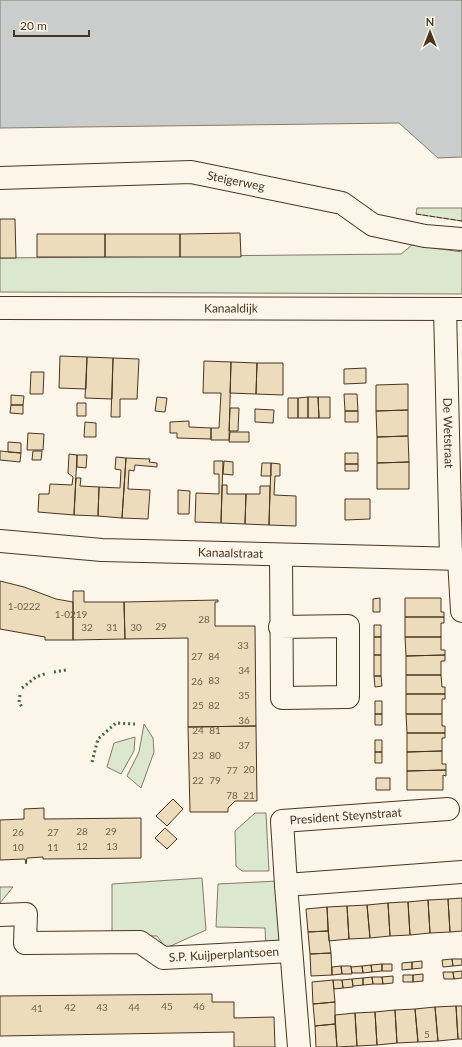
<svg xmlns="http://www.w3.org/2000/svg" width="462" height="1047" viewBox="0 0 462 1047" font-family="Lato,sans-serif">
<style>
.green{fill:#dce7d0;stroke:#887966}
.water{fill:#c9cecd;stroke:#887966}
.building{fill:#ecdcbc;stroke:#4a3520}
.lines{fill:none;stroke-linecap:round;stroke-linejoin:round}
.minor-casing{stroke:#4a3520;stroke-width:24}
.minor{stroke:#fbf6e9;stroke-width:22}
.hedge{stroke:#436837;stroke-width:3;stroke-dasharray:2 3;stroke-linecap:butt}
.fence{stroke:#4a3520;stroke-width:1;stroke-dasharray:5 2;stroke-linecap:butt}
.labels{text-anchor:middle;stroke-width:3;stroke-linejoin:round;paint-order:stroke}
.number-label{font-size:10px;fill:#725f47}
.street-label{font-size:12px;fill:#4a3520;stroke:#fbf6e9}
</style>
<rect width="100%" height="100%" fill="#fbf6e9"/>
<!-- green -->
<path class="green" d="M417,208H462V221L416,214Z
M412,245L462,252V294L0,292V258L401,254Z
M144,724L153,738L154,752L141,788L127,776L139,752Z
M135,737L134,751L121,774L107,767L114,743Z
M255,813H266L269,871H242L236,866L235,831Z
M202,878L206,930L166,948L157,936L112,935V884Z
M278,881L281,941L266,948L265,928L216,927L218,884Z
M0,887H13L0,903Z"/>
<!-- water -->
<path class="water" d="M0,0H462V157L438,158L399,123L0,128Z"/>
<!-- building -->
<path class="building" d="M0,219H15L16,258H0Z
M240,233L241,257H180V234Z
M37,234H105V257H37Z
M105,234H180V257H105Z
M60,356L87,357L86,389L59,388Z
M87,357L113,358L112,399L85,398Z
M113,358L139,359L137,399H120V417H111Z
M204,361L231,362L229,440H211V428H219L221,393H203Z
M231,362L257,363L256,394L230,393Z
M257,363H283V395L256,394Z
M366,368V383L344,384V369Z
M31,372H44L43,394H30Z
M408,384V410L376,411V385Z
M344,394H357L358,411H345Z
M11,395L24,396L23,405H11Z
M157,397L167,398L165,412L155,411Z
M308,397V418H298V398Z
M308,397H318L319,418H308Z
M318,397H330V418H319Z
M288,398H298V418H288Z
M77,403H86V416H77Z
M11,405H23V414L10,413Z
M230,408H239L238,431H229Z
M255,409L274,410L273,423L255,422Z
M408,410V436L377,437L376,411Z
M345,411H358V422H345Z
M189,421V427L211,428V439L177,438V433H170V422Z
M85,422L96,423V437H84Z
M230,432H249V442H229Z
M28,433L44,434L43,450H27Z
M408,436L409,462L377,463V437Z
M8,442L21,443V453L8,452Z
M0,451L21,453L20,462L0,460Z
M33,451H42L41,460H32Z
M345,453H358V464H345Z
M69,454L77,455L74,515L38,512L39,494H49L50,484L72,485L73,477L68,473Z
M77,455H87L86,468L77,467Z
M116,457L126,458L122,518L98,516L99,487L120,488L121,470L115,469Z
M126,458L150,459L149,462L157,463V467L135,465L134,471L129,470L128,489L150,490L148,519L122,518Z
M214,461H223L221,523L195,522L196,493L219,494V474H214Z
M224,461L233,462V475L223,474Z
M409,462V489H377V463Z
M262,463H271V476H261Z
M271,463L280,464V476H275L274,495L296,496V526L269,525Z
M345,464H358V471H345Z
M76,478H81L80,486L99,487L98,516L74,515Z
M222,485H227V494H246L245,524L221,523Z
M260,486H270L269,525L245,524L246,494H260Z
M178,490L190,491L189,514H178Z
M345,499H370V519L345,520Z
M0,581L24,587L56,599L73,602V640H45V637L0,629Z
M73,591H84V602H124L125,639L73,640Z
M380,598V612H373V599Z
M405,598H441V612H444V617H405Z
M218,600V602H215V626H255L256,726L188,727V638L125,639L124,602Z
M405,617H444V623H441V637H405Z
M374,625H381V637H374Z
M374,637H381V655H374Z
M405,637H441V650H445V655L406,656Z
M374,655H381V676H374Z
M445,655V661H441V675H406V656Z
M406,675H441L442,687H445V694H406Z
M374,676H381L382,686L375,687Z
M406,694H445V699H442V714H406Z
M375,701H382V714H375Z
M375,714H382V725H375Z
M406,714H442V726H445V733H407Z
M256,726L257,801H235L228,808V812H190L188,727Z
M407,733H445V738H442V751L407,752Z
M375,740H382V752H375Z
M442,751V764H446V770L407,771V752Z
M375,752H382V763H375Z
M446,770V776L443,775V790H407V771Z
M376,778H390V790H376Z
M173,799L183,809L167,826L156,816Z
M44,808V819L141,818V858L43,859V857L27,858L26,864L25,859L0,860V820L24,819V809Z
M165,828L177,839L167,849L155,838Z
M462,898V931L450,932L448,899Z
M448,899L450,932L430,933L428,900Z
M428,900L430,933L410,935L408,902Z
M403,902H408L410,935L390,936L388,903Z
M388,903L390,936L370,938L367,905Z
M367,905L370,938L349,939L347,906Z
M347,906L349,939L329,941L327,907Z
M327,907L328,931L308,932L306,909Z
M328,931L331,953L310,954L308,932Z
M331,953L332,975L311,976L310,954Z
M452,959H462V965L453,966Z
M452,959L453,966L443,967L442,960Z
M422,961V968L412,969V962Z
M412,962V969L402,970V963Z
M382,964V971L372,972L371,965Z
M382,964H392V971H382Z
M371,965L372,972L363,973L362,966Z
M341,966H351L352,974H342Z
M341,966L342,974L332,975V967Z
M362,966L363,973H352L351,967Z
M462,971V978L454,979L453,972Z
M443,972H453L454,979H444Z
M423,974V981L413,982V975Z
M403,975H413V982H403Z
M393,976V983L383,984L382,977Z
M372,977L373,984L363,985V978Z
M372,977H382L383,984H373Z
M363,978V985L353,986L352,979Z
M352,979L353,987L343,988L342,980Z
M333,980L335,1002L313,1004L312,982Z
M333,980H342L343,988L334,989Z
M212,994V1002H234V1018L274,1017L275,1047H234V1032L0,1036V996Z
M335,1002V1024L315,1026L313,1004Z
M456,1006L458,1039L438,1041L435,1007Z
M456,1006H462V1039H458Z
M435,1007L438,1041L418,1042L415,1009Z
M415,1009L418,1042L397,1043L395,1010Z
M395,1010L397,1043L377,1045L375,1012Z
M375,1012L377,1045L357,1046L355,1013Z
M355,1013L357,1046L337,1047L335,1015Z
M335,1024L337,1047H316L315,1026Z"/>
<g class="lines">
<defs>
<g id="minor">
<path id="s1" d="M0,178L191,172L342,203L373,225L425,236L462,239"/>
<path id="s2" d="M0,308L462,309"/>
<path id="s3" d="M445,309L451,558"/>
<path id="s4" d="M0,541L102,550L462,559"/>
<path d="M459,559L462,611"/>
<path d="M280,627L348,626V697L282,698L281,555"/>
<path id="s5" d="M286,885L282,821L448,809"/>
<path id="s6" d="M0,915L26,914L25,943L140,942L163,958L291,951"/>
<path d="M299,1047L286,885L462,872"/>
</g>
</defs>
<!-- minor casing -->
<use href="#minor" class="minor-casing"/>
<!-- minor -->
<use href="#minor" class="minor"/>
<!-- hedge -->
<path class="hedge" d="M54,672L66,670
M22,688L36,677L47,673
M20,695L19,702L23,709
M92,762L98,739L116,723L135,724"/>
<!-- fence -->
<path class="fence" d="M416,214L462,221"/>
</g>
<g class="labels">
<!-- number labels -->
<g class="number-label">
<text x="24" y="610">1-0222</text>
<text x="71" y="618">1-0219</text>
<text x="204" y="623">28</text>
<text x="161" y="630">29</text>
<text x="87" y="631">32</text>
<text x="112" y="631">31</text>
<text x="136" y="631">30</text>
<text x="243" y="649">33</text>
<text x="197" y="660">27</text>
<text x="214" y="660">84</text>
<text x="244" y="674">34</text>
<text x="214" y="684">83</text>
<text x="197" y="685">26</text>
<text x="244" y="699">35</text>
<text x="198" y="709">25</text>
<text x="214" y="709">82</text>
<text x="244" y="724">36</text>
<text x="198" y="734">24</text>
<text x="215" y="734">81</text>
<text x="244" y="749">37</text>
<text x="198" y="759">23</text>
<text x="215" y="759">80</text>
<text x="249" y="773">20</text>
<text x="232" y="774">77</text>
<text x="198" y="784">22</text>
<text x="215" y="784">79</text>
<text x="232" y="799">78</text>
<text x="249" y="799">21</text>
<text x="82" y="835">28</text>
<text x="111" y="835">29</text>
<text x="18" y="836">26</text>
<text x="53" y="836">27</text>
<text x="82" y="850">12</text>
<text x="112" y="850">13</text>
<text x="18" y="851">10</text>
<text x="53" y="851">11</text>
<text x="167" y="1010">45</text>
<text x="199" y="1010">46</text>
<text x="70" y="1011">42</text>
<text x="102" y="1011">43</text>
<text x="134" y="1011">44</text>
<text x="37" y="1012">41</text>
<text x="427" y="1038">5</text>
</g>
<!-- street labels -->
<g class="street-label">
<text dy="4" stroke="none"><textPath href="#s1" startOffset="237">Steigerweg</textPath></text>
<text dy="4" stroke="none"><textPath href="#s2" startOffset="231">Kanaaldijk</textPath></text>
<text dy="4" stroke="none"><textPath href="#s3" startOffset="124">De Wetstraat</textPath></text>
<text dy="4" stroke="none"><textPath href="#s4" startOffset="231">Kanaalstraat</textPath></text>
<text dy="4" stroke="none"><textPath href="#s5" startOffset="128">President Steynstraat</textPath></text>
<text dy="4" stroke="none"><textPath href="#s6" startOffset="259">S.P. Kuijperplantsoen</textPath></text>
</g>
</g>
<!-- north arrow -->
<g transform="translate(430 32)" stroke="#fbf6e9" stroke-width="3" paint-order="stroke">
<path d="M0-3L7 15L0 10L-7 15Z" fill="#4a3520"/>
<text y="-6" font-size="11" font-weight="bold" text-anchor="middle" fill="#4a3520">N</text>
</g>
<!-- scale -->
<path d="M14 30v6h75v-6" fill="none" stroke="#4a3520" stroke-width="2"/>
<text x="20" y="30" font-size="12" fill="#4a3520" stroke="#fbf6e9" stroke-width="3" paint-order="stroke">20 m</text>
</svg>
